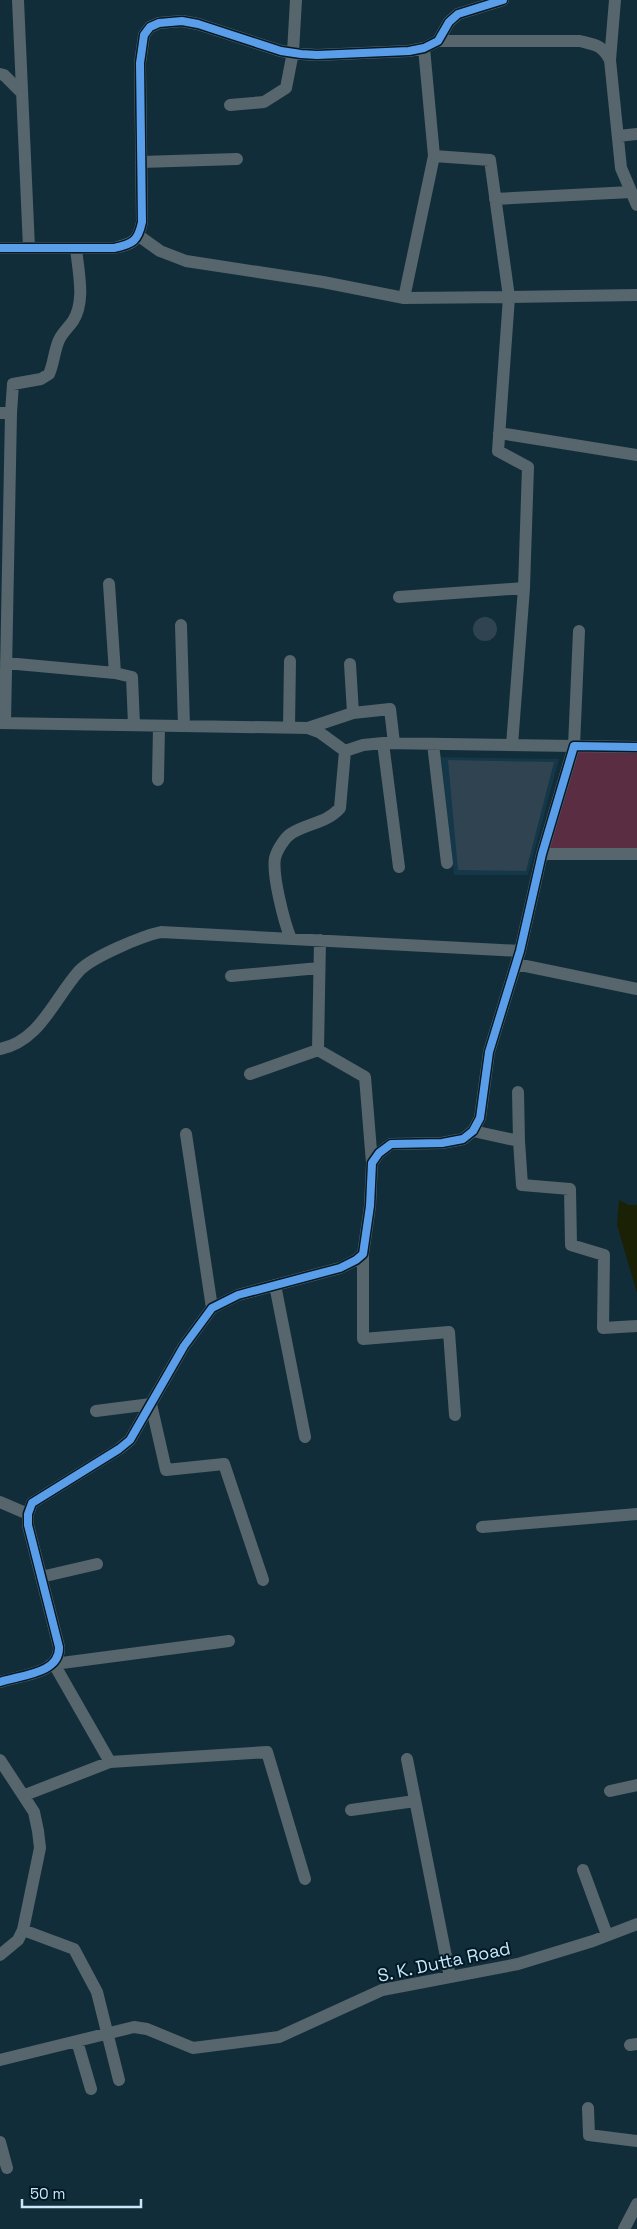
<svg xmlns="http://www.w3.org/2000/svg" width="637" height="2229" viewBox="0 0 637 2229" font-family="'Space Grotesk',sans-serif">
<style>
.built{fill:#143749}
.green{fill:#5b2d43}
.water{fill:#1b2105}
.building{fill:#304350}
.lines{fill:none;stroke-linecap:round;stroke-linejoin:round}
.street{stroke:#57656c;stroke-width:12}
.cycleway-casing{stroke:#021926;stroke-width:11}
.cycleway{stroke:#5a9eea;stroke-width:8}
.labels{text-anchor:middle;stroke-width:4;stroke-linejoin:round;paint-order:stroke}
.street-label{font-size:18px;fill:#c9e7f9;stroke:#021926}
</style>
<rect width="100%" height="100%" fill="#112d39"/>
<!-- built -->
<path class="built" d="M441,757L559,759L528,875H454Z"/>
<!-- green -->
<path class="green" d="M574,746L637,748V854H543Z"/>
<!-- water -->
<path class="water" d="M619,1200L629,1205H637V1293L617,1225Z"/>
<!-- building -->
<path class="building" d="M473 629a12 12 0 1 1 24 0a12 12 0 1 1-24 0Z
M448,760L554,762L526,871L458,870Z"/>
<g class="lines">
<!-- street -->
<path class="street" d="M18,0L29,248
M438,41H580C596,45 602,45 610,60L621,168L637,205
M424,48L434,156L490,160L509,297L637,295
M610,60L615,0
M0,74L4,75L22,93
M230,105L264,102L286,88L293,52L296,0
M618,136L637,134
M434,156L404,298L509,297L498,451L528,467L524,588L512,745
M141,162L237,159
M495,199L631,192
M139,236L160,251L186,261L323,282L404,298
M0,248H114C133,244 138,241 142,222L140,63L144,35L150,27L159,23L182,21L198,24L281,51L301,54L317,55L409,51L424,48L438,41L449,22L458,14L503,0
M0,413H11L13,384L41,379L49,374C54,363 54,351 59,340C62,333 68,328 73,321C86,301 78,271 76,248
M499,433L637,455
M109,584L115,673L132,677L134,725
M399,597L524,588
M181,625L184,726
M6,663L115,673
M350,664L353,713
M0,723L308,728L319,732L345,751L363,745L383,743L574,746L579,631
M5,723L11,413
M289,727L290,661
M308,728L353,713L390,709L394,743
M383,743L399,867
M433,744L447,863
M158,780L159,726
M542,854H637
M291,939C284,922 272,875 275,858C277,850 285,837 292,833C308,823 327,823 340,808L345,751
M320,940L318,1050L365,1077L372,1163
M516,964L637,989
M231,976L319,968
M0,1049C40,1041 54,999 79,971C92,957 142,936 161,932L520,951
M250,1074L318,1050
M518,1092L519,1141
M473,1131L519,1141L522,1185L570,1189L571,1245L604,1255L603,1328L637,1326
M186,1134L212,1308
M363,1254V1339L449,1332L455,1415
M275,1285L305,1437
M96,1411L151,1404L166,1470L224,1464L263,1580
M0,1502L28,1514
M482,1527L637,1514
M41,1577L97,1564
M0,1682C20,1675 60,1674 59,1647L28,1525V1514L32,1503L119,1449L130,1440L184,1346L212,1308L238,1295L340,1268L356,1260L363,1254L370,1206L372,1163L379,1153L391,1144L442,1143L463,1139L473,1131L480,1118L489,1052L520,951L542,854L574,746L637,747
M407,1759L450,1977
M0,1760L34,1812L38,1831L40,1848L23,1930L18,1940L0,1955
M110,1762L54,1664L229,1641
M610,1791L637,1785
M25,1795L110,1762L267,1752L305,1879
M351,1810L415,1801
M583,1870L607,1935
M23,1930L74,1949L97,1992L119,2080
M77,2041L91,2089
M630,2045L637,2044
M0,2060L134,2027L147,2029L193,2048L279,2037L382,1990L518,1964L593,1941L637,1924
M588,2108L589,2135L637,2141
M0,2142L7,2168
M624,2229L637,2204"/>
<defs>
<path id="cycleway" d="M0,248H114C133,244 138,241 142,222L140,63L144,35L150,27L159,23L182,21L198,24L281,51L301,54L317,55L409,51L424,48L438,41L449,22L458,14L503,0
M0,1682C20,1675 60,1674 59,1647L28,1525V1514L32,1503L119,1449L130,1440L184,1346L212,1308L238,1295L340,1268L356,1260L363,1254L370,1206L372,1163L379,1153L391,1144L442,1143L463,1139L473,1131L480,1118L489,1052L520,951L542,854L574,746L637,747"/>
</defs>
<!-- cycleway casing -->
<use href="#cycleway" class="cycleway-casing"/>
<!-- cycleway -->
<use href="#cycleway" class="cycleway"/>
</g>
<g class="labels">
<!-- street labels -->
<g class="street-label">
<text transform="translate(444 1962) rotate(-12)" y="6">S. K. Dutta Road</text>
</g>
</g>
<!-- scale -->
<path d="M22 2199v8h119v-8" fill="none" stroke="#c9e7f9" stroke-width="2.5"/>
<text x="30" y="2199" font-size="15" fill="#c9e7f9" stroke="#021926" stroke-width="4" paint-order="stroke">50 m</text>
</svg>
